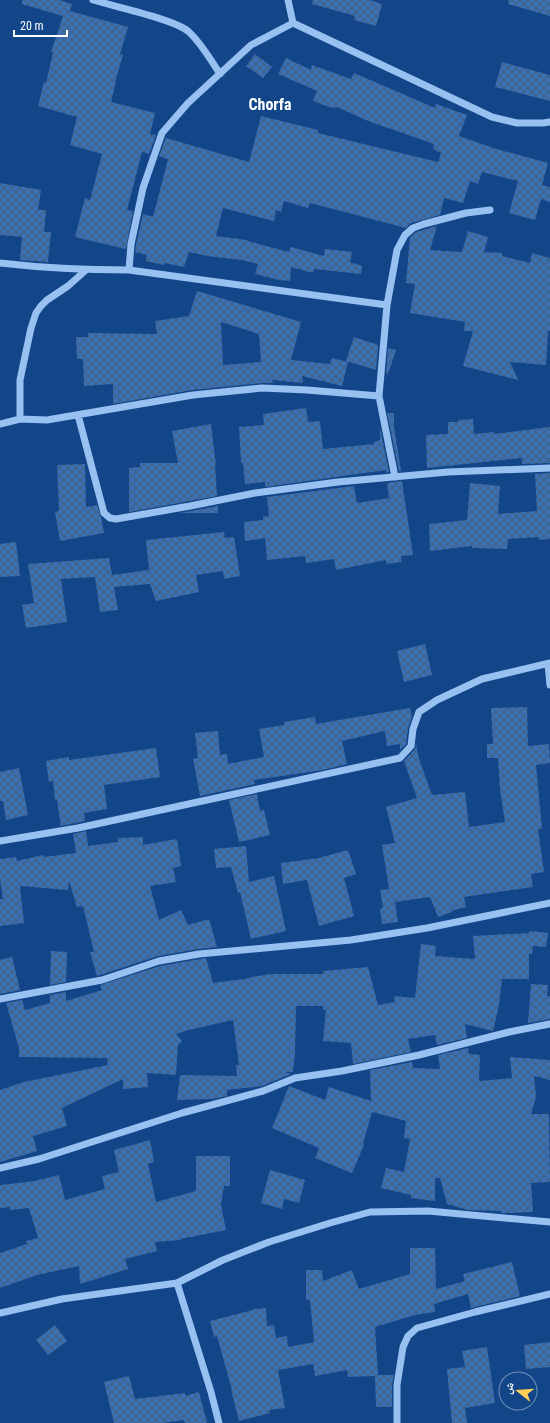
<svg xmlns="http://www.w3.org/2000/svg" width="550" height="1423" viewBox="0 0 550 1423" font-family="'Roboto Condensed','Noto Naskh Arabic',sans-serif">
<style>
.building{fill:url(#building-cross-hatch);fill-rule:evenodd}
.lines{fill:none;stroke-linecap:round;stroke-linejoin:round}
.minor{stroke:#98c0f0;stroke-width:7}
.labels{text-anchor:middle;stroke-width:4;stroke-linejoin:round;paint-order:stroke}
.district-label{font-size:16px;font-weight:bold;fill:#fff;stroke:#124689}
</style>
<defs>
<pattern id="building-cross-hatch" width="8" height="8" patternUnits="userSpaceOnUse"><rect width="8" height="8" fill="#3b70b2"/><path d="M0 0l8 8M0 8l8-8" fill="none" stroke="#445c7a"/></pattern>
</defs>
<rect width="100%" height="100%" fill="#124689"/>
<!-- building -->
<path class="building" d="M22,0H59L72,4L70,11L128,27L120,54L123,55L115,82H116L111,102L155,113L150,134L156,135L149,154L142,152L127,210L133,211L126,249L75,237L85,198L90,200L102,154L70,145L77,117L38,106L44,82L46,83L53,53L51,52L63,16L22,4Z
M313,0H369L382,4L376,26L354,20L355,16L312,4Z
M509,0H550V16L508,4Z
M255,54L272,67L263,78L246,66Z
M286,58L311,70L312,65L351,79L354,73L435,108L436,104L467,115L459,136L493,148L548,163L542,185L550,187V202L541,199L535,220L509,213L518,181L482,172L478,184L470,181L463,203L444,198L440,215L411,223L406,228L310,203L308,208L284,201L281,212L276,210L274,221L223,208L216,236L247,240V241L289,252L291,247L324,256L325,249L352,252L350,262L362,266L361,274L314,269L313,273L291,267L290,281L279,280L255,274L258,264L242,260L207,256L189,252L184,267L164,263V265L146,261L147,255L135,252L136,245L143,214L153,217L168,159L159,156L166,138L249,162L261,116L318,130V133L438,162L441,153L433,149L434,144L368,121L337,107L332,108L313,101L317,91L278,74Z
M502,62L550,75V101L495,87Z
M0,183L41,190L38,210H46L44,232H51L48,262L20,260L22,237L0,235Z
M437,226L430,250L462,252L468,231L488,237L484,252L502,253V256L530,263L532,253L550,258V331H548L546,365L510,362L518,380L463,366L473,331H464L465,322L410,313L415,284L406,283L410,237L416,232Z
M197,291L301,322L291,360L330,364L332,358L348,362L342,386L302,376L303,383L272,380L273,383H262L192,390L113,404V384L84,386L83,359H77L76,337H88V333L157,334L155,321L189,316ZM221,322L259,334L261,362L223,365Z
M354,337L378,345L376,370L346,361Z
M388,348L396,350L388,374L386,373Z
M306,408L308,422L320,421L323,449L374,444V442L380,440V428L389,472L386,473V470L265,487V482L245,484L243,463H241L239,427L264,425L263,414Z
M387,413H394V427L401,471H399Z
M473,419L474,434L494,432V434L550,427V463L522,464V458L427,468L426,435L448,434V422H458V420Z
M211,424L216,465H215L217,496L129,512V468L140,467V463H178L172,431Z
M85,464L86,507L97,505L101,517L104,533L60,541L55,512L59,511L57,465Z
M550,473V539L539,540V537L508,539L507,549L472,548V546L430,551L429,524L467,520L470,483L500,486L498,514L537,511L535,474Z
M402,481L413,555L401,556L402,562L386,564V560L336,570L334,559L306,563L305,556L267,560L265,538L245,541L244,522L263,520V517L269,516L267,497L354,486L357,503L389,498L387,483Z
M218,506V513H179L191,511Z
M224,532L225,538L234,537L240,576L224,579L223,571L196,575L199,592L156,601L150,584L114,587L118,610L100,612L95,577L61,579L67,622L26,628L22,605L34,603L28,564L109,558L112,575L149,570L146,540Z
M16,542L20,576L0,577V544Z
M425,644L432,675L404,682L397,651Z
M527,707L528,746L549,744L550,763L536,765L542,829H538L544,872L531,874L533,887L464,897L466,907L451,911L452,912L438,917L430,897L395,902L398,922L382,924L380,909L383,908L380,890L389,889L382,845L395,843L386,807L417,798L404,761L415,749L416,744L419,759L432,795L465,792L469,827L505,822L500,790L498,758H487V744H493L491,708Z
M410,708L412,717L408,728L406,744L400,750V744L387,746L385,731L342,741L347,764L323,770L254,780L255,784L200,796L193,759L198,758L195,733L218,731L220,755L227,754L228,764L264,757L259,729L284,725V722L315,717L316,724Z
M156,748L160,777L104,785L107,809L84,813L85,821L61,826L57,800H55L53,781L49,782L46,761L69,757V760Z
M19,768L28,815L6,820L3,801H0V772Z
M257,794L260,811L264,810L270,835L239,842L229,800Z
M86,831L88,846L118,842V838L143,837V845L177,839L181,866L173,868L176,882L150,886L159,920L181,910L188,925L209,919L217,947L198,949L158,956L97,976L90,952H94L83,906L77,907L69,881L68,890L20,886L24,923L0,926V899H3L0,879V859L16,857L17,861L43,855L44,857L76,853L73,834Z
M246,846L249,882L274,876L286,931L251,939L240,892L238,893L231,867L216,868L214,849Z
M348,850L356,874L344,878L354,916L319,926L307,880L283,884L281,863L319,858Z
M530,931L548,933L546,947L533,946L532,954H529V979H502L499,1005L493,1031L465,1024L467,1038L437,1045L435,1035L408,1039L411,1052L353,1064L351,1043L323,1041L326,1010H323V1006H296L295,1053L293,1072H285L291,1074L262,1086L227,1090V1096L213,1099L177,1100L180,1075L237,1076L236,1065H239L233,1020L189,1030L176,1034L182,1041L178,1045L176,1075L147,1073L148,1087L123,1089V1079L62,1108L67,1126L33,1136L37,1151L0,1162V1090L24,1082L108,1065L107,1058L19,1057V1048L6,1003L22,1000L25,1010L50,1003V995L66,992V1001L102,990L100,985L160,966L206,958L213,983L251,978V977L272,974H323V971L368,967L378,1005L395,1002L394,996L415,998L421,944L436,946L435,956L475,959L473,936L529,933Z
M51,951L67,952L66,982L50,985Z
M12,957L20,990L0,994V960Z
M531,984L548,985L547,996H550V1019L528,1023Z
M468,1048L469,1054L480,1055L479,1081L512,1078L510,1057L550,1060V1080L534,1076L536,1097L531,1114H549L550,1182L531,1183L533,1212L506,1213H501V1211L468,1210L447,1204L440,1178H435V1201L411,1198V1195L381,1188L386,1168L404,1172L410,1139L404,1138L406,1121L372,1112L363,1144L364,1145L352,1173L315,1158L319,1148L272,1128L289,1086L325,1100L329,1087L371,1101L370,1070L412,1062L413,1068L440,1069L438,1055Z
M150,1140L154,1162L148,1164L156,1202L196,1191V1156H230V1186H224L221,1205L226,1230L180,1239L181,1240L155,1242L157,1251L125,1259L128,1269L80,1284L79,1266L37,1275L0,1288V1253L27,1244L26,1241L38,1238L29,1208L10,1210V1207L0,1208V1185L35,1181L59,1175L65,1200L105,1189L102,1176L119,1172L114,1150Z
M270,1170L305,1180L299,1203L284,1199L282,1209L261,1203Z
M410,1248H435L436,1289L465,1281L463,1274L512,1262L520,1296L471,1308L468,1294L434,1304L435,1312L415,1315L375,1327L378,1375H394L392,1385V1407H376L375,1376L348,1377L347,1370L315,1376L313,1364L278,1370L285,1408L269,1410L270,1413L239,1421L231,1390H232L217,1336L214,1337L210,1321L253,1310V1309L266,1308L267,1326L274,1325L276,1338L287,1336L288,1347L314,1342L310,1300H306V1270H322L323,1281L352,1270L359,1289L410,1274Z
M55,1325L67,1341L48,1355L36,1340Z
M550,1342V1367L526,1369L524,1345Z
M487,1347L495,1403L465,1408L467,1423H452L447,1369L465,1367L462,1351Z
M129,1376L135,1399L185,1393V1396L199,1392L207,1423H185L184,1420L162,1423H114L104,1382Z"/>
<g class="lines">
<!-- minor -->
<path class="minor" d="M93,0C113,6 177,20 189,32C202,44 210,59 220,74
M288,0L293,23L492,117L517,123H543L550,122
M293,23L251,45L188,103L162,133L143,188L131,244L129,270L387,305
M0,263C43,268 86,270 129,270
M379,396L387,305L397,250L405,235L413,228L424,224L466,213L490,210
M78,415L104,513L110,518L116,519L190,506L255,493L338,482L448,472L550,468
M20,419V380L31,328L36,313L41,306L47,300L68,286L86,270
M0,424L20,419L47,420L193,395L262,388L307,390L379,396L395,477
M548,664L550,685
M0,841L78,828L400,758L411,746L413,729L419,712L437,700L482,679L550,663
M0,999L102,980L159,961L199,954L351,940L427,928L550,903
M0,1168L39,1159L182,1113L263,1091L295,1078L342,1071L419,1055L509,1032L550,1024
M177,1283L211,1392L219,1423
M0,1313L62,1299L177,1283L223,1260L269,1242L330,1223L370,1212L428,1211L550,1222
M397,1423V1385L403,1347L408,1336L417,1328L475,1312L550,1294"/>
</g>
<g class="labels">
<!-- district labels -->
<g class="district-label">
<text x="270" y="110">Chorfa</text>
</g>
</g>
<!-- north arrow -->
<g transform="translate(518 1391) rotate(287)"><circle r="19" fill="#124689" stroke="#7190b8"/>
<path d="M0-3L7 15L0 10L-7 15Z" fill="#ffcf57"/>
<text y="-6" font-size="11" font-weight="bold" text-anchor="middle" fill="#ffffff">ش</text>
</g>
<!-- scale -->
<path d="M14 30v6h53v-6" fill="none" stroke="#ffffff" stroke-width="2"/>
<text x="20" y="30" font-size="12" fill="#ffffff" stroke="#124689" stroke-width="3" paint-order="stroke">20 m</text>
</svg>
